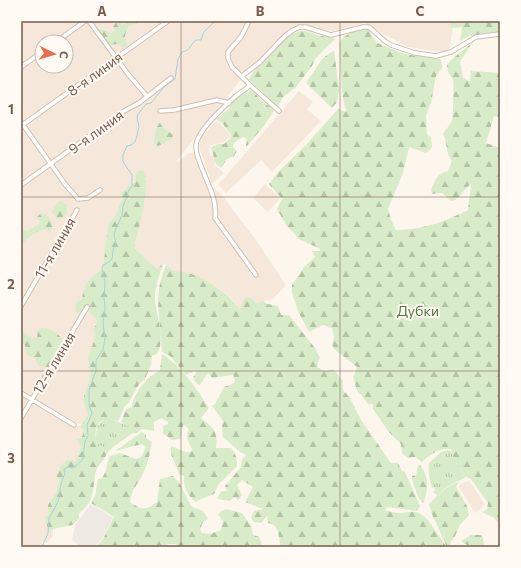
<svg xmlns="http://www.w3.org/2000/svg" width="521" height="568" viewBox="0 0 521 568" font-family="Commissioner,sans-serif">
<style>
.residential{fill:#f5e8da;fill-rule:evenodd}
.industrial{fill:#efe9e4}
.grass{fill:url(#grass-tufts)}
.forest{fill:url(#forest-firs)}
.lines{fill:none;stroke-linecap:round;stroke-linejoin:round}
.stream{stroke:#a5d3da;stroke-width:1}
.minor-casing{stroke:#d1beb0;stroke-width:5.5}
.minor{stroke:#fff;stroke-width:3.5}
.grid{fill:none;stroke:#7a5c4d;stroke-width:1;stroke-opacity:0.55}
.labels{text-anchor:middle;stroke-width:4;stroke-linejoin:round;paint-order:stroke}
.street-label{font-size:14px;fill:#7a5c4d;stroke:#fffaf3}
.park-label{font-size:14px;fill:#537a41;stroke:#fffaf3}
.neatline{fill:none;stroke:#7a5c4d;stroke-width:1.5}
.grid-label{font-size:13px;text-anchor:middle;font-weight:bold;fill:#7a5c4d}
</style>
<defs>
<pattern id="grass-tufts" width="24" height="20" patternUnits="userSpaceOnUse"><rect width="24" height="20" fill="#d8ecc9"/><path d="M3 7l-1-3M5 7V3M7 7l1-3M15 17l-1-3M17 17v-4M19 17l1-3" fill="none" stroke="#b4c2a5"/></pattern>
<pattern id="forest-firs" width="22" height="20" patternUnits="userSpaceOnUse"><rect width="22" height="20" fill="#d8ecc9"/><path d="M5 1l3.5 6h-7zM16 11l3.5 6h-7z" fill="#b4c2a5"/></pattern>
</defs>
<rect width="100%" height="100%" fill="#fdf6ec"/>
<!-- residential -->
<path class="residential" d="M21,21H454L449,53L408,47L364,23L333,31L305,27L289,33L245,74L176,162L179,161L189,153H194L205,181L221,194L258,243L286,285L273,299L256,303L251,298L240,309L231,298L217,287L188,273L172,271L164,263L157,270L134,248L144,202L90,366L91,376L84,396L88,415L82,424L76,423L75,426H80L83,428V435L80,439H78L81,447L75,461L67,459L65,460L47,526L48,530L53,528V536L47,543L42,541L41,547H21ZM42,42H66V66H42Z
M299,91L313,102L307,109L321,121L272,172L261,160L226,193L218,185Z
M216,121L222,125L231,136L224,142L211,145L209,152L215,160V165L224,173L212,184L199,147L201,138Z
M265,184L280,198L268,212L253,198Z
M469,480L485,505L475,513L458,486Z"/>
<!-- industrial -->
<path class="industrial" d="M91,504L113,518L102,539L95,547H81L72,540L75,525Z"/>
<!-- grass -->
<path class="grass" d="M109,414L112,420L127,425L133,433L113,447L107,453L103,446H98C93,436 97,436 97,427Z
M448,450L451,451L453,458L466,477C453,485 448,483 438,496L433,492L435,490L434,487L432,488C429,479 428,471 429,463L441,452Z"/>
<!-- forest -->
<path class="forest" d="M119,21L122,25L126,23V21H137V23L129,26C125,33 123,38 128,45L124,48L117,44L110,45L107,44L98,32L101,29L112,33L115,30L113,27L116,22Z
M451,21H494L496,22L500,21V32L496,34L470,36L460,41L462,27L452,28L450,25Z
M367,28L377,43L404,54L441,59L442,68L436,76L431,103L426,115L427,135L431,137L432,147L426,153L409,147L403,173L388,209L391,220L396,230C422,230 446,221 468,210L471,184C463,189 461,200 451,201L442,193L432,194L431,190C435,181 437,173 448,171L452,161C445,151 448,144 443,134C445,130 450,125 452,121C453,118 454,83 453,80C450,73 447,74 447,65L451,60L473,42L460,62L463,77L470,82L471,71L500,73V117L494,116L486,143L500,148V524L494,518L482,512L487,509L488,503L471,479L466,477L453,458L451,449C441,447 429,455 422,462L415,457L408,458L402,453L401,444L388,431L373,409V404H368L357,390L353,378L357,367L334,349L332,344L334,337L332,328L323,325L309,332L298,311L292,293V285L305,266L315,257L312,251H320V249L308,243L300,240L286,225L277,209L282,199L269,184L278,172L306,145L338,109L346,112L342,92L339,43C345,33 356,30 367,28Z
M302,31C311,31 313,35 322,36C327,37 330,36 335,39L315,59L312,66L296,87L284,96L277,107L249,79C253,71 258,66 265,60C276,48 284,34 302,31Z
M334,50L339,90L337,102L332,108L306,83L322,59Z
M250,90L255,92C259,101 269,104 274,111L264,126L247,146H246L247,139L243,137L233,144V147L237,151L234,156L227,159L221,168L216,164L211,148L213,146H215L218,144H224L232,136L223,124L216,119L229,109C230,101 241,93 249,92Z
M159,123L161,124L165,129L173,135L172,139L158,146L154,144C154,137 155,130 159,123Z
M143,170C152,185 138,230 134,248L157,269L164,263C160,272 154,290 155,299C156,316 166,339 157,354L152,356L151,365L145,379L139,384L129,402L124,407L123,411L118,421L112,420L109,414C107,419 105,421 100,422C94,429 94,438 98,446H103L107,453C104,462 99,463 96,471C94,475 95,479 94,483C93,496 90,506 79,513V519L72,525L48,530L45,517L49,514L48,505L56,493L59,480L56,476C57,472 64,461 67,459L75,461L81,447L77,439H80L83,435V429L80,426L88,415L84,404V396L91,376L88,358L94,341L95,337L93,330L96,325L97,320L87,310L84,309L78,313L75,311L76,302L82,299C85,283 89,277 103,269L108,225L117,214L119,206L123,199L121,195L122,192L135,182L137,171Z
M61,201L67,205C68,213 66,215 60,220C56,218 53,215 52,211L57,203Z
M41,213C49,214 56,224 50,232L46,229C38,230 27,238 21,245V228L26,232L39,224L41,222L37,217Z
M166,265C175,274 179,270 189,273C209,280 227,293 240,309L245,297L251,298L256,303L264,301L267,304L278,306L281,315H289L315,348L320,358L318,362L317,367L325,371L333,369L343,381V390L350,398L361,420L391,463H398L402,471L405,472L420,506L417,511L387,507L385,510C389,511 395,513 400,513C406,513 410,511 416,512C429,515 438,537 447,547H281C278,536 280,525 268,523L267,516L261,523L254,522L251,518L254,511L263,509L245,502L253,487L242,480L237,485L242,495L238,500L234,497L230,501L217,499L221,491H227L225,486L241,467L242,459L244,458L246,455L240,452L223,437L222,425L223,421L212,406L215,404L224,387L234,383L235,379L233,375L212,378L208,373C204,377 203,381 200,385C196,384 195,381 193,378L196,373L194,371L186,375L170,356L162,352C161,320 152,296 166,265Z
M42,328C50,328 60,334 63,341L56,353L53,362L48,368L38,365L35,359L26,354L25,345L21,342V330L33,339L37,338L38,330Z
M162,354C174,361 189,378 197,390C202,396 204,402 209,408L201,418C214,429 218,430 216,448H231C236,454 237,458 237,466L219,484L214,494L199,500L196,502C188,497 183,486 184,476L179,474C177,464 169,457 171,446L186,452H190L192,450C190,443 184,437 189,430L188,428L184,425L181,429L182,433L180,439L172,440L163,433V426L168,424V422L161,418L154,422V431L141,429C138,433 137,434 133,433L127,425L121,422L126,409L132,407C132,395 149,374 160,371Z
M142,432L146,435V438L152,442C150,455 146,470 139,481C133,490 132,491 130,502C142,510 145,511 157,502L160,479L173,476L180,484L191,506L203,511L208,519L203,522L200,529L202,533L210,534L221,530L223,521L218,515C224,505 233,511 242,513L251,526L253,535L259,537L262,544L261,547H179L176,544H168L162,547H96L103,539L114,517L91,503L95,496L98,479L102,478C107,472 106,463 110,456L120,453L136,459L141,457L146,447L142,444L115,451Z
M420,465C429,477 429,490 423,503L418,497L412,479V476L416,475L418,466Z
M459,482L456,487L467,506L469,515L460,525L455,536L452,540L450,545H446L432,514L429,504C439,495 446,485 459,482Z
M471,535H482L485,547C477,547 467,547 461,541Z"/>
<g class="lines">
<!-- stream -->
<path class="stream" d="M42,547L48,533L49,518L58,502L61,484L65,473L64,469L68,467L72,468L76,466L83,459L85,441L88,436L87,425L92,413L89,405V390L96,371V361L103,349L105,339L103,323L105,309L104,297L105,282L102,268L103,265C119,258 108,255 116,244L114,234L122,215L123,206L127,197L128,192L132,186V175L123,162V155L127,146L131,145L135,142L137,136L139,126L137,118L138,114L146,104L151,103L164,87L175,79L178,59L182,52C194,50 190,38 201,40L204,32L215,21"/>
<defs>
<path id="minor" d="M89,21L128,74L145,94
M249,21L241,37L228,52V58L232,67L250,85C246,90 240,92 236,96C225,105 195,133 196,147C196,157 202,167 205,176C211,190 217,203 215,218L256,275
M56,42L85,21
M21,67L42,52
M242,76L260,62L285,36L293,30L300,27H305L331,35L363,27H369L386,42L391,45L415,53L436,56L451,52L476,37L500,34
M250,85L279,111
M160,111L174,110L217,100L229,103
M21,122L65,184L78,199L88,198L100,190
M21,126L168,21
M21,185L124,111L139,103L171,78
M21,306L77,210
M21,393L74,425
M21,418L87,307"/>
</defs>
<!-- minor casing -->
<use href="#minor" class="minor-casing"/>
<!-- minor -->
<use href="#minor" class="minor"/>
</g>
<!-- grid -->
<path class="grid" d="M181,21V547M340,21V547M21,197H500M21,371H500"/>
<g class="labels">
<!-- street labels -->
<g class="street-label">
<text transform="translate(95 74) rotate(-36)" y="5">8-я линия</text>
<text transform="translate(96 132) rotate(-36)" y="5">9-я линия</text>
<text transform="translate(55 248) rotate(-60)" y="5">11-я линия</text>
<text transform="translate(54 363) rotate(-59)" y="5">12-я линия</text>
</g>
<!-- park labels -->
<g class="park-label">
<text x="418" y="316">Дубки</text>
</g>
</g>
<!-- border -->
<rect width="521" height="568" fill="none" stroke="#fffaf3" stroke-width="44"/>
<!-- north arrow -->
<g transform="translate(54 54) rotate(95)"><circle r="19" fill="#fffaf3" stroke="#cabbb1"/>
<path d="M0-3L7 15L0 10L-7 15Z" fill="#e76f51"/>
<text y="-6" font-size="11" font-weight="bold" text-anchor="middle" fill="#7a5c4d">С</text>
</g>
<rect x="22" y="22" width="477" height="524" class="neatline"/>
<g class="grid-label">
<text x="102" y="16">A</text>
<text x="260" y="16">B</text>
<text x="420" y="16">C</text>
<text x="11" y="114">1</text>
<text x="11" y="289">2</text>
<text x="11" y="463">3</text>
</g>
</svg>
